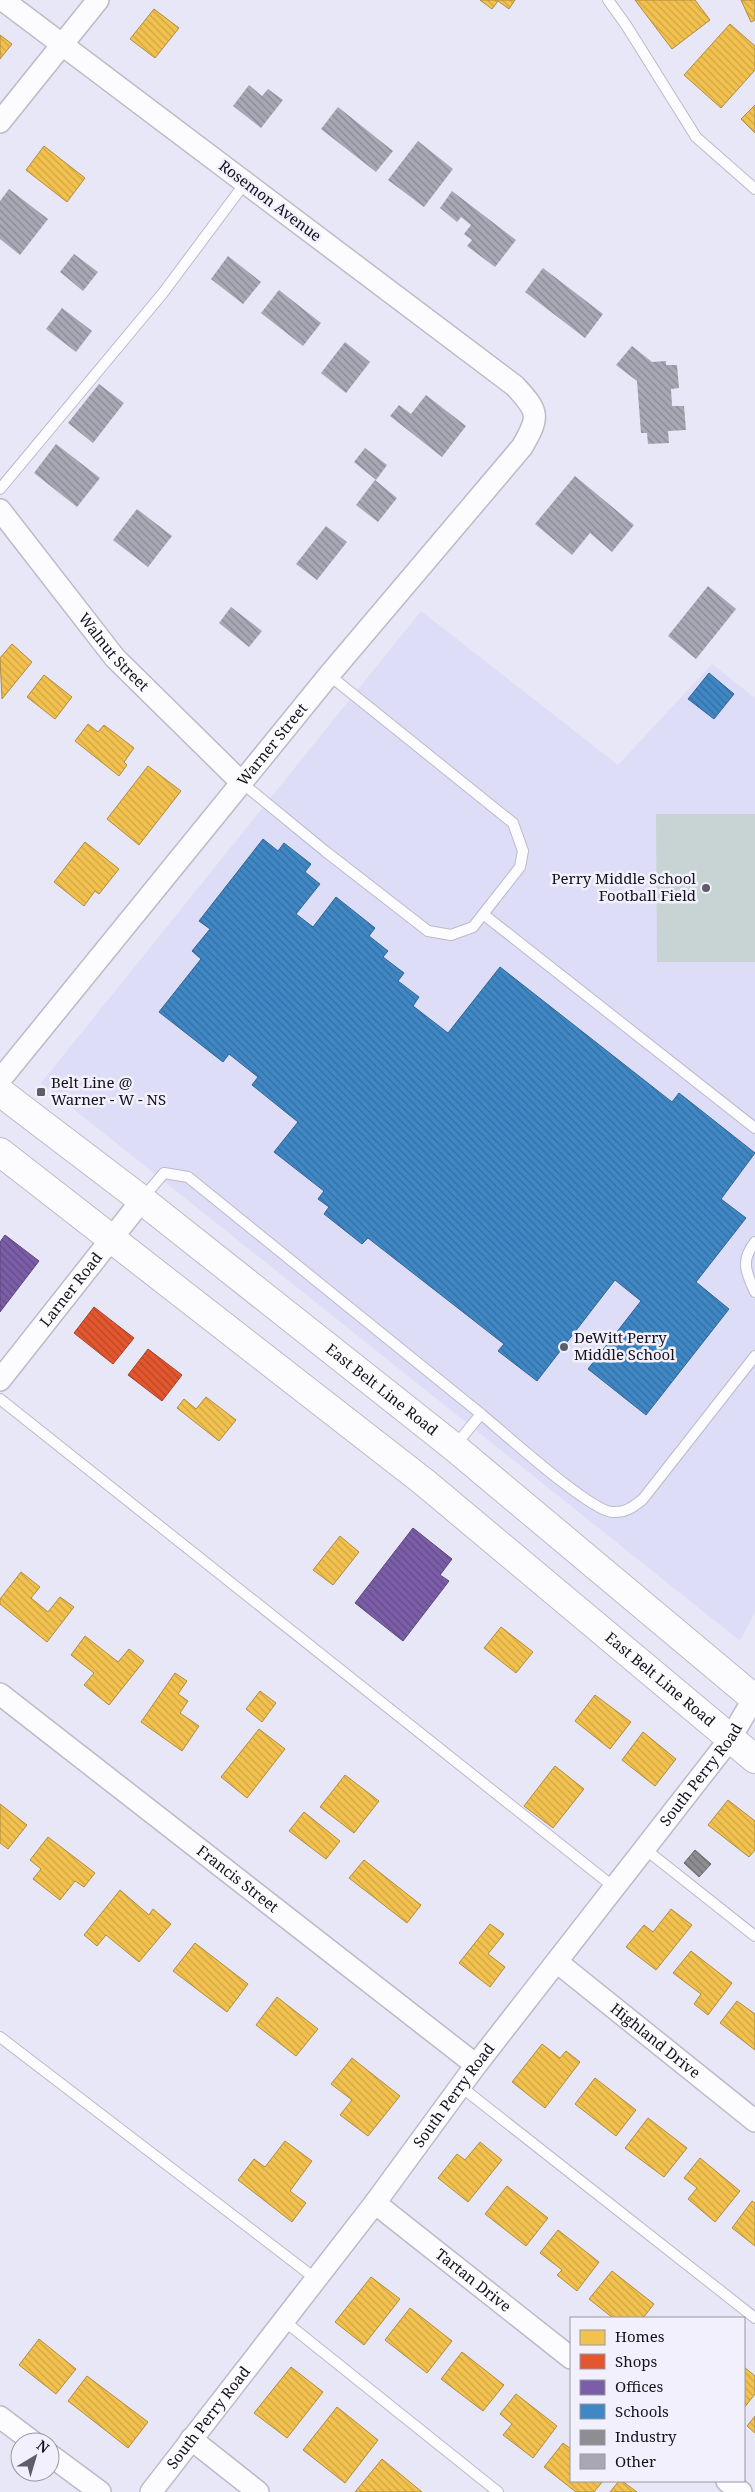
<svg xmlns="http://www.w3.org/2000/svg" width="755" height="2492" viewBox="0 0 755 2492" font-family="'Noto Serif',serif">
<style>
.built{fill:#deddf8}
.green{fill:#c8d4d4}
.homes{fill:url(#homes-back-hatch);stroke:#af8c3f}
.shops{fill:url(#shops-back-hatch);stroke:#a54229}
.offices{fill:url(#offices-back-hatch);stroke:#5c477d}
.schools{fill:url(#schools-back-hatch);stroke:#326592}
.industry{fill:url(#industry-back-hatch);stroke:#68686f}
.building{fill:url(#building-back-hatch)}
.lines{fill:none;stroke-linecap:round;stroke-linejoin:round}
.lane-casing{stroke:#bbbac7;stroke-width:12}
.street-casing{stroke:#bbbac7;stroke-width:24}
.primary-casing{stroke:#bbbac7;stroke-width:30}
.lane{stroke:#fcfbfe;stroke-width:10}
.street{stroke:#fcfbfe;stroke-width:21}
.primary{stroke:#fcfbfe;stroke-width:28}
.poi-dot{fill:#5e5d69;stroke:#f1f0fc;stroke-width:2}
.labels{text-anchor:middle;stroke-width:5;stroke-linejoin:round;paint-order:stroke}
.street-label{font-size:15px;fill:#13121c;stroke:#f1f0fc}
.poi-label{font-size:15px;fill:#13121c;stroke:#f1f0fc;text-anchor:start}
</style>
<defs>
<pattern id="homes-back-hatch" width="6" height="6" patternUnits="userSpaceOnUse" patternTransform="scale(1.25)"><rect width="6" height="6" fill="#f2c14e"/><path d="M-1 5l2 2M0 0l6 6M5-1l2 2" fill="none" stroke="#cfa544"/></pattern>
<pattern id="shops-back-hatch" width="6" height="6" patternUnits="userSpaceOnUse" patternTransform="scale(1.25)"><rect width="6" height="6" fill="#e4572e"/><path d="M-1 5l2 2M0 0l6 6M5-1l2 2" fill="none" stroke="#b84726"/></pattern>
<pattern id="offices-back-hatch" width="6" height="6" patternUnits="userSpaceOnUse" patternTransform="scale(1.25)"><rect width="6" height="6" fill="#7b5ea7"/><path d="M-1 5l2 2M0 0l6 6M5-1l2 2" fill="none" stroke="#644c87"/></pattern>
<pattern id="schools-back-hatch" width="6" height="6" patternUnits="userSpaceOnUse" patternTransform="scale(1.25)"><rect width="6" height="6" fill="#3f88c5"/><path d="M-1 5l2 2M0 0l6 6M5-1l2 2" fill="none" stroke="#346e9f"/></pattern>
<pattern id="industry-back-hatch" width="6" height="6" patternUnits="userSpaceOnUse" patternTransform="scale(1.25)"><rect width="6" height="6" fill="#8d8d92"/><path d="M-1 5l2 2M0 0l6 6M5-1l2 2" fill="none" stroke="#727276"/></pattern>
<pattern id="building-back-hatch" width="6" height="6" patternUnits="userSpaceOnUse" patternTransform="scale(1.25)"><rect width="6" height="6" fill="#a8a7b4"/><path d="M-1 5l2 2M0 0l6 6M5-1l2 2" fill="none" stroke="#888792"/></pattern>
</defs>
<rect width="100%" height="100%" fill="#e8e7f7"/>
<!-- built -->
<path class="built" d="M421,611L618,765L712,664L755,698V1612L740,1641L41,1083Z"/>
<!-- green -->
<path class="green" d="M656,814H755V962H657Z"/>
<!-- homes -->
<path class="homes" d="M480,0H515L509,9L498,1L492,9Z
M635,0H695L710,20L672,49Z
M741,0H755V20L751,22Z
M154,9L179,28L155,58L130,39Z
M730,24L755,46V70L721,108L684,75Z
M0,35L12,44L0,59Z
M755,105V133L741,119Z
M44,146L85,178L67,202L26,170Z
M12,644L32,662L2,699L0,658Z
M44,675L72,697L55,719L27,697Z
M88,724L98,732L104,725L134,748L124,762L127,765L119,776L75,741Z
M148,766L181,791L139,845L107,819Z
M85,842L119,869L99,894L95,891L84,906L54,882Z
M206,1397L236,1420L219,1441L177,1408L184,1399L196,1409Z
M340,1536L359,1552L333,1585L313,1570Z
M21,1572L40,1587L31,1598L48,1612L60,1597L74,1607L47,1642L0,1604V1599Z
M501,1627L533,1652L516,1673L484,1648Z
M85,1636L118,1662L129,1649L144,1661L109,1705L84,1685L94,1673L71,1655Z
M175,1673L187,1681L178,1694L188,1701L180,1713L199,1726L182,1751L141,1722Z
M260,1691L276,1703L262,1722L246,1709Z
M595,1695L631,1722L610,1749L575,1721Z
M259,1729L285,1749L247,1798L221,1777Z
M643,1732L676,1759L655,1786L622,1760Z
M555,1766L584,1789L553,1828L524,1806Z
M345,1775L379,1801L354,1833L320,1807Z
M728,1800L755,1821V1850L749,1857L708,1825Z
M0,1804L27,1825L8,1849L0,1843Z
M304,1812L340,1841L326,1859L289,1831Z
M48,1837L95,1873L84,1887L75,1881L60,1900L33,1879L41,1869L30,1860Z
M364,1860L421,1905L407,1923L349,1878Z
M120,1890L149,1915L153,1909L171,1924L139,1962L106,1935L97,1946L84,1935Z
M671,1909L692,1925L656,1970L626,1947L644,1925L653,1932Z
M490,1924L504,1934L488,1954L505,1967L490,1987L459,1963Z
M195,1943L248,1984L227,2012L173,1971Z
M691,1951L732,1983L708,2015L694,2004L701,1994L673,1973Z
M277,1997L318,2029L296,2056L256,2025Z
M737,2001L755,2014V2050L720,2023Z
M542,2044L560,2058L566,2051L580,2062L545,2108L512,2082Z
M352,2058L400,2096L368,2136L340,2115L352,2100L331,2084Z
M595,2078L636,2110L616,2136L575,2104Z
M648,2118L687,2148L664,2177L625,2148Z
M285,2141L312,2161L290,2191L306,2203L292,2222L238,2180L254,2159L265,2167Z
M480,2142L502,2160L468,2202L438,2178L457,2154L465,2160Z
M700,2158L740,2191L715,2222L688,2199L697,2188L684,2178Z
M507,2186L548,2218L526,2246L485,2214Z
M752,2201L755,2203V2246L732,2228Z
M558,2230L599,2262L577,2291L557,2275L562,2270L540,2253Z
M612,2271L654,2304L643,2318H613L589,2299Z
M371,2277L400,2299L364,2345L335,2322Z
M410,2308L452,2341L427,2373L385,2340Z
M39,2339L76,2369L56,2394L19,2365Z
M462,2352L504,2385L483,2411L441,2379Z
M291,2367L323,2392L287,2438L254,2413Z
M744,2367L755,2376V2394L744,2408Z
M87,2376L148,2422L128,2448L68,2401Z
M516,2394L557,2426L533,2458L503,2435L512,2424L500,2414Z
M337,2407L378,2440L345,2483L303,2450Z
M755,2416V2433L747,2426Z
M563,2443L571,2449V2481H603L594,2492H576L544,2467Z
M382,2459L422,2492H355Z
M619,2481H622L637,2492H610Z"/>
<!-- shops -->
<path class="shops" d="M94,1307L134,1338L113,1364L74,1333Z
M148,1349L182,1375L162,1401L128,1375Z"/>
<!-- offices -->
<path class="offices" d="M5,1235L39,1261L0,1312V1242Z
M413,1528L452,1559L440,1575L449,1581L403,1641L355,1603Z"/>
<!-- schools -->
<path class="schools" d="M709,673L734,694L714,719L688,699Z
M263,839L278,851L284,843L311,864L305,872L320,884L296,914L313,927L336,897L375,928L369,936L388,951L383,957L404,973L398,981L419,997L413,1006L448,1033L500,967L672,1102L679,1093L755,1153L721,1199L746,1218L696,1282L729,1309L646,1415L588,1369L641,1301L615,1280L537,1381L498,1351L504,1344L368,1238L362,1244L324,1214L329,1207L318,1199L324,1191L274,1152L298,1122L252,1085L258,1077L229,1054L223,1062L159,1012L201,959L192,951L210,929L199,921Z"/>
<!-- industry -->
<path class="industry" d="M695,1850L711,1864L699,1877L684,1863Z"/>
<!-- building -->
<path class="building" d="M249,85L262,96L268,89L283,100L261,128L233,106Z
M338,107L393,151L376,172L321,129Z
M418,141L453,169L424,207L388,180Z
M9,189L48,219L20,255L0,239V201Z
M452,191L516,240L495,267L467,246L472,240L464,234L471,225L461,217L457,222L440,208Z
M74,254L98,272L83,291L60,272Z
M228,256L261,282L243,304L211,279Z
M543,268L603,314L585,338L525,292Z
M279,290L321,323L303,346L261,313Z
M62,308L92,331L76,352L46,329Z
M345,342L370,362L346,393L321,373Z
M632,346L652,362L666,361V365H677L679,388L671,389L672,406H684L686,430L668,431L669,443L648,444L647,433H641L637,381L616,365Z
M99,384L124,403L93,443L68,423Z
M426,395L466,426L442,457L390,416L399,405L411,414Z
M56,444L100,478L77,507L34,473Z
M365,448L387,465L376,480L354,462Z
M575,476L634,525L612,552L590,533L572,555L535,524Z
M375,480L397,498L378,522L356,505Z
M137,509L172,536L148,567L113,540Z
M326,526L347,542L317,580L296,564Z
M708,586L736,609L696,659L668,636Z
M231,607L262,631L249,647L219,623Z"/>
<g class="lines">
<defs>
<path id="lane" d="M608,0L626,25L696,137L755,189
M0,489L163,293L245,183
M242,783L325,851L428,931L451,935L473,927L520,867L523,851L513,823L329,675
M483,914L755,1128
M142,1199L164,1173L188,1177L481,1414L454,1447
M755,1242C740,1261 746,1272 755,1292
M0,1399L615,1888
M481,1414C504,1433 589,1510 612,1512C626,1513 633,1507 643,1499L755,1356
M645,1849L755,1936
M0,2037L316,2279
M460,2086L755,2318
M283,2320L498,2492"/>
<g id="street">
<path d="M0,122L98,0"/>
<path id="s1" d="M0,510L115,658L242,783"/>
<path id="s2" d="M0,1080L329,675L522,447C540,416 539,412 515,386L3,0"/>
<path id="s3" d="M0,1380L142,1200"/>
<path id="s4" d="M0,1694L476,2065"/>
<path id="s5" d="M557,1962L755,2121"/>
<path id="s6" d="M375,2203L571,2358"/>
<path d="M0,2417L33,2442"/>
<path d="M191,2439L258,2492"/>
<path d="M50,2455L100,2492"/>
<path d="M727,2481L741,2492"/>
<path id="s7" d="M151,2492L375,2203L476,2065L730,1739L754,1698"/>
</g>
<g id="primary">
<path id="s8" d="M0,1092L142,1200L454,1447L755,1699"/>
<path id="s9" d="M0,1152L424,1482L755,1759"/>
</g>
</defs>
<!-- lane casing -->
<use href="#lane" class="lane-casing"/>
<!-- street casing -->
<use href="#street" class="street-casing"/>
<!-- primary casing -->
<use href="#primary" class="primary-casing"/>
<!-- lane -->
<use href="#lane" class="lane"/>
<!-- street -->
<use href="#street" class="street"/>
<!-- primary -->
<use href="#primary" class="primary"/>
</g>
<!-- markers -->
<g class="poi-dot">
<circle cx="706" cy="888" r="5"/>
<rect x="36" y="1087" width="10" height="10" rx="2.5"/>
<circle cx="564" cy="1347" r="5"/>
</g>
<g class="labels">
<!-- street labels -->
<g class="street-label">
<text transform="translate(270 201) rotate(37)" y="5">Rosemon Avenue</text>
<text dy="5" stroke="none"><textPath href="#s1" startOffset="182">Walnut Street</textPath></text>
<text dy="5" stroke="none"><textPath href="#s2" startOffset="432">Warner Street</textPath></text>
<text dy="5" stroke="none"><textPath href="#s3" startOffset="115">Larner Road</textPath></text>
<text dy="5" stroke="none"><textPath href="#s8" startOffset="484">East Belt Line Road</textPath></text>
<text dy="5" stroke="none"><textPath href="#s9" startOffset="845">East Belt Line Road</textPath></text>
<text dy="5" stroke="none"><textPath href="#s7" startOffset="904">South Perry Road</textPath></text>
<text dy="5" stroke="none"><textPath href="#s4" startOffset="301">Francis Street</textPath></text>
<text dy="5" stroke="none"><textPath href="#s5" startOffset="126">Highland Drive</textPath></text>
<text dy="5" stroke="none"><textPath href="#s7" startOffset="499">South Perry Road</textPath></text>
<text dy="5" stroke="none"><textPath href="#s6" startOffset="125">Tartan Drive</textPath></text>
<text dy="5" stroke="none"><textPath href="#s7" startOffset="94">South Perry Road</textPath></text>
</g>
<!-- poi labels -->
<g class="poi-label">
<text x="696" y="884" text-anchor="end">Perry Middle School<tspan x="696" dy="17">Football Field</tspan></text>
<text x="51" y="1088">Belt Line @<tspan x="51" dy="17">Warner - W - NS</tspan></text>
<text x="574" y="1343">DeWitt Perry<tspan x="574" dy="17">Middle School</tspan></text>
</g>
</g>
<!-- legend -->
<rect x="570" y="2317" width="175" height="165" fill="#f1f0fc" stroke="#9897a2"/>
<rect x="580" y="2330" width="25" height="15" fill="#f2c14e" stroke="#9897a2"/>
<text x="615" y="2342" font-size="15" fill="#13121c">Homes</text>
<rect x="580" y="2354" width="25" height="15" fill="#e4572e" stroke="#9897a2"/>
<text x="615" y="2367" font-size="15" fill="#13121c">Shops</text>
<rect x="580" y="2380" width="25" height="15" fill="#7b5ea7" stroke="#9897a2"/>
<text x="615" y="2392" font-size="15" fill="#13121c">Offices</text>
<rect x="580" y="2404" width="25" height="15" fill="#3f88c5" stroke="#9897a2"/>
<text x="615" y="2417" font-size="15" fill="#13121c">Schools</text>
<rect x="580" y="2430" width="25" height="15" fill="#8d8d92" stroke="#9897a2"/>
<text x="615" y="2442" font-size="15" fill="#13121c">Industry</text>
<rect x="580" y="2454" width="25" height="15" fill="#a8a7b4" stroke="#9897a2"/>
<text x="615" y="2467" font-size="15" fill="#13121c">Other</text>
<!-- north arrow -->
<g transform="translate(35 2457) rotate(38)"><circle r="24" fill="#f1f0fc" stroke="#9897a2"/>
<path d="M0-4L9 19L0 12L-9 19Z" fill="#5e5d69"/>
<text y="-8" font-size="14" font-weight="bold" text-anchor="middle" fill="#13121c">N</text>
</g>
</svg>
